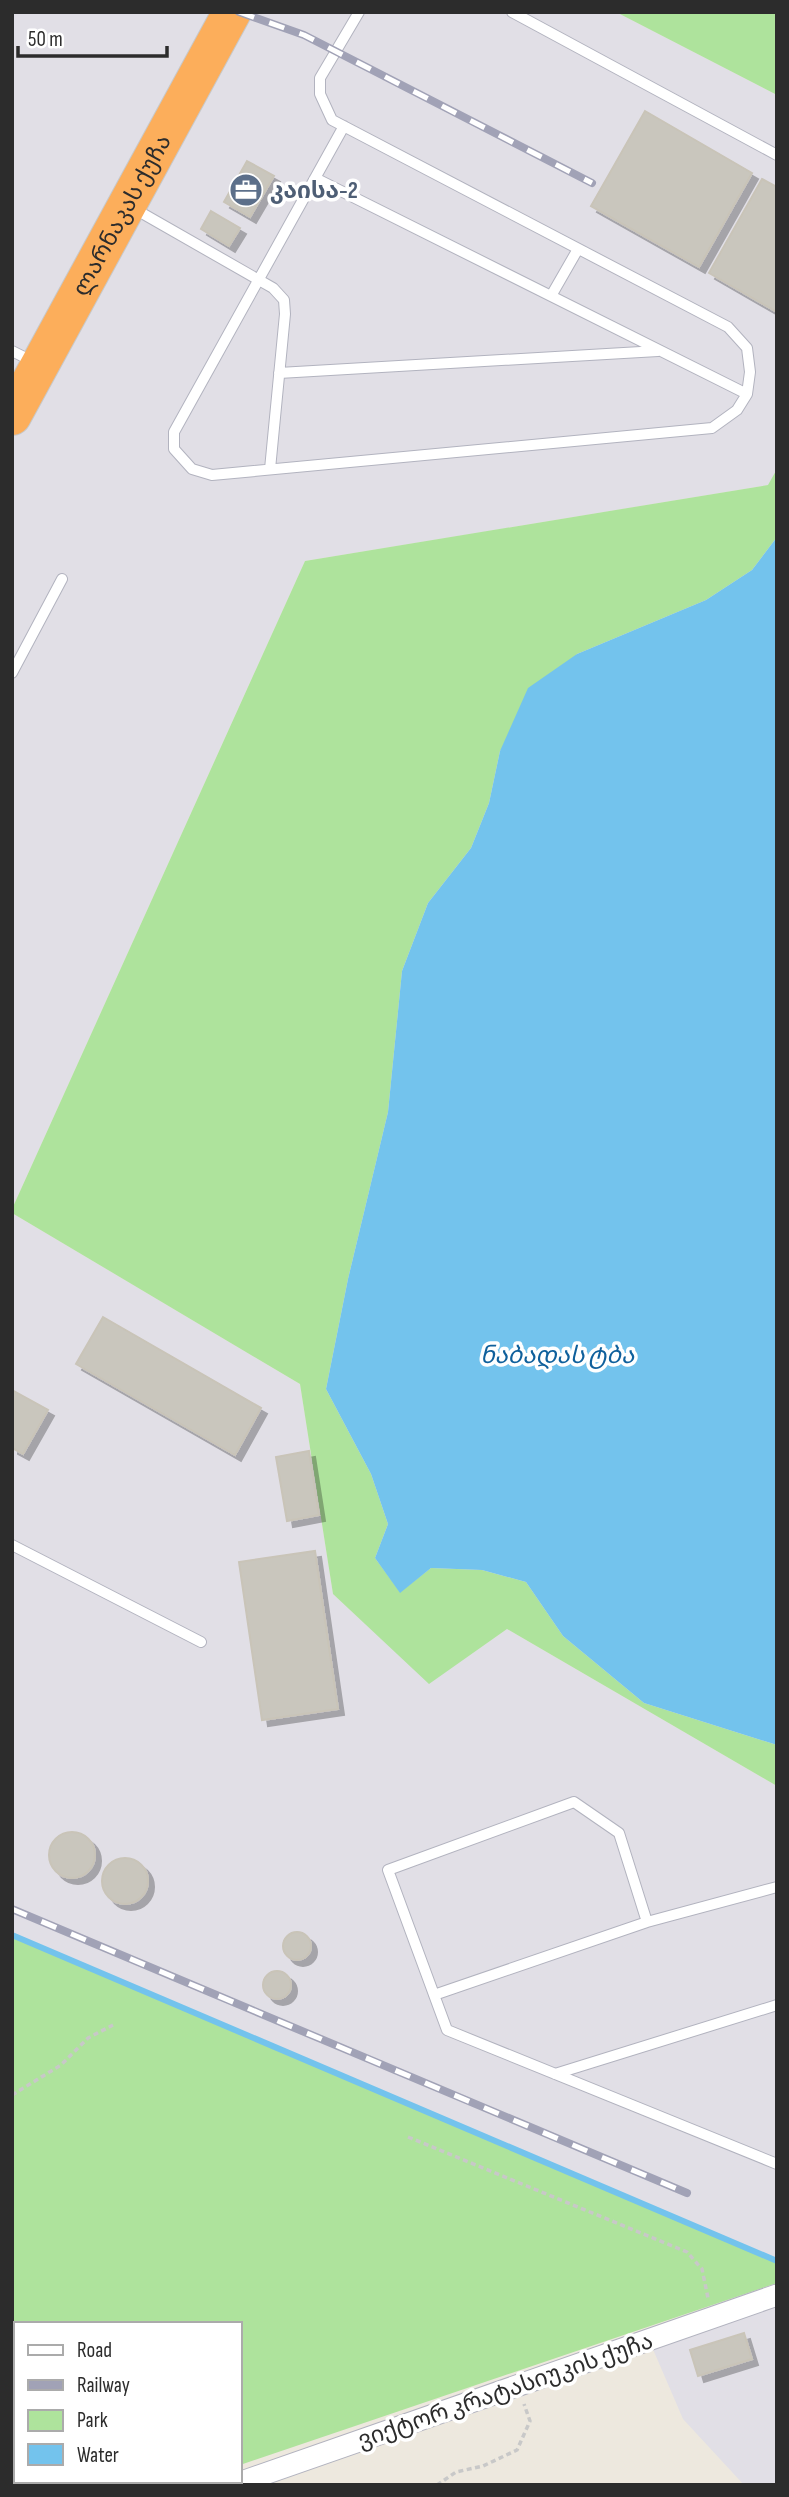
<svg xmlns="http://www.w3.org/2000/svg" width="789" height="2497" viewBox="0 0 789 2497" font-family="'Sofia Sans Condensed','Noto Sans Georgian',sans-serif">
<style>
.industrial{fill:#e1dfe6}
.green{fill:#aee39c}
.water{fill:#73c3ed}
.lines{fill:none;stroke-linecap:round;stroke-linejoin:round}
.stream{stroke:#73c3ed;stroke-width:6}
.building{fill:#c9c6bd;stroke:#c9c4b8;stroke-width:2;filter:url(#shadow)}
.lane-casing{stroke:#b2b3bf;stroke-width:12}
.street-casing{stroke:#b2b3bf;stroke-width:23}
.highway-casing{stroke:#c8c8c8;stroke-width:40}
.path{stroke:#c8c8c8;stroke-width:3.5;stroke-dasharray:5 3.5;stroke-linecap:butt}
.lane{stroke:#fff;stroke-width:10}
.street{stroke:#fff;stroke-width:21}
.highway{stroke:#fcae5b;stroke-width:38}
.rail-casing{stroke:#a1a2b6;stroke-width:8}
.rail{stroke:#fff;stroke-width:5;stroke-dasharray:16;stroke-linecap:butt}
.labels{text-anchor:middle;stroke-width:7;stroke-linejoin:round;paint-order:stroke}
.service-label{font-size:23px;font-weight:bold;fill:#4e5e75;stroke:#fff;text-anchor:start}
.street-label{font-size:23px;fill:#2c2c2c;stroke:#fff}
.water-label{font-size:24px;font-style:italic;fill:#0f609c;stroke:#fff}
</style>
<defs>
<filter id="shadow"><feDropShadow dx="6" dy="6" stdDeviation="0" flood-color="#0004"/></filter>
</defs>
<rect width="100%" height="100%" fill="#ede8de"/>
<!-- industrial -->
<path class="industrial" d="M12,12H616L777,95V469L769,485L305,561L12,1209Z
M12,1213L300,1384L333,1594L429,1683L507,1629L777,1786V2261L12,1935Z
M777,2295V2485H744L683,2419L649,2340Z"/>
<!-- green -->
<path class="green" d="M616,12H777V95Z
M777,469V537L752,570L706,600L577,654L500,751L489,803L471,848L428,903L402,971L388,1112L348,1279L326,1389L371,1474L388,1524L375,1558L400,1592L431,1568L482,1570L526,1582L563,1636L644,1703L777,1745V1786L507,1629L429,1684L333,1594L300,1384L12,1213V1209L305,561L768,485Z
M12,1935L777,2261V2283L240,2465V2324H16V2481H192L182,2485H12Z"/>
<!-- water -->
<path class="water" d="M777,537V1745L644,1703L563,1636L526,1582L482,1570L431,1568L400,1593L375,1558L388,1524L371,1474L326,1389L348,1279L388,1112L402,971L428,903L471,848L489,803L500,751L528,688L577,654L706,600L752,570Z"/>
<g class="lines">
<!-- stream -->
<path class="stream" d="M12,1935L777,2261"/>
</g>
<!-- building -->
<path class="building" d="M645,111L752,173L699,267L591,206Z
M247,161L274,176L250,217L224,202Z
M762,179L777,187V312L709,273Z
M211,211L240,228L229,246L201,229Z
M103,1317L261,1408L235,1455L76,1364Z
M12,1390L48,1410L23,1454L12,1448Z
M309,1451L319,1515L287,1521L276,1457Z
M315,1551L338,1709L262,1720L239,1562Z
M49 1855a23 23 0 1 1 46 0a23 23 0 1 1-46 0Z
M102 1881a23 23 0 1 1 46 0a23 23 0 1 1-46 0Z
M283 1946a14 14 0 1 1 28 0a14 14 0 1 1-28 0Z
M263 1985a14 14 0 1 1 28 0a14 14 0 1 1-28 0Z
M744,2333L752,2359L698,2376L690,2350Z"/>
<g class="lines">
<defs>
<path id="lane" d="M512,12L777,155
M344,126L174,432V449L192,469L212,475L712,428L737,410L747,394L750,372L747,348L728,327L332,120L320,94V78L359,12
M315,178L747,394
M133,208L273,288L284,300L285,314L270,469
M551,296L578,249
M12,351L34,362
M279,373L658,351
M12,673L62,579
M12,1545L201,1642
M647,1922L619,1833L574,1802L388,1870L447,2030L777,2164
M434,1995L647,1922L777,1887
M555,2074L777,2005"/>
<path id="street" d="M233,2485L777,2295"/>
<g id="highway">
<path id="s1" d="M12,416L232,12"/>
</g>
</defs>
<!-- lane casing -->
<use href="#lane" class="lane-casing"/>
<!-- street casing -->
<use href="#street" class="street-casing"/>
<!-- highway casing -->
<use href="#highway" class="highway-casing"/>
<!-- path -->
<path class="path" d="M12,2095L61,2065L88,2038L113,2025
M408,2137L687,2252L702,2269L708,2298
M437,2485L456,2472L483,2466L517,2450L530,2421L524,2404"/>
<!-- lane -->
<use href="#lane" class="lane"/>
<!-- street -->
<use href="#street" class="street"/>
<!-- highway -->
<use href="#highway" class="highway"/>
<defs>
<path id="rail" d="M239,12L304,35L592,183
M12,1909L687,2193"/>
</defs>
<!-- rail casing -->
<use href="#rail" class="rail-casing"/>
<!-- rail -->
<use href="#rail" class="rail"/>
</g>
<!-- icons -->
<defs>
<symbol id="office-disc" viewBox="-11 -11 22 22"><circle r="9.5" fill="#5c6f8a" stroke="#fff"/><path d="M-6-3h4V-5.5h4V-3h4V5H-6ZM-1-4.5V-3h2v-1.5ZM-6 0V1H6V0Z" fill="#fff"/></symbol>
</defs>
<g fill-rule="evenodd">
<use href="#office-disc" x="227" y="171" width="38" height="38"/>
</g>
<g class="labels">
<!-- service labels -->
<g class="service-label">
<text x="270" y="198">კაისა-2</text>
</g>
<!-- street labels -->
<g class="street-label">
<text dy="8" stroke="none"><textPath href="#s1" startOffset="229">ლარნაკას ქუჩა</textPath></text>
<text transform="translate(505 2390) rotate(-19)" y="8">ვიქტორ კრატასიუკის ქუჩა</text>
</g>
<!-- water labels -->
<g class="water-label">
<text x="557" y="1363">ნაბადას ტბა</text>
</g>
</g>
<!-- border -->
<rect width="789" height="2497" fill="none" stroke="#2c2c2c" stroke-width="28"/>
<!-- legend -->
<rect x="14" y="2322" width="228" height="161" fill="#ffffff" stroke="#ababab" stroke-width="2"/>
<rect x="28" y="2345" width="35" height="10" fill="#ffffff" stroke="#ababab" stroke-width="2"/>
<text x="77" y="2357" font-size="21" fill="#2c2c2c">Road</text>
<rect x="28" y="2380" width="35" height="10" fill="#a1a2b6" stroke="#ababab" stroke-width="2"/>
<text x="77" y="2392" font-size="21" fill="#2c2c2c">Railway</text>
<rect x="28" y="2410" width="35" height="21" fill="#aee39c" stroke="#ababab" stroke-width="2"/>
<text x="77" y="2427" font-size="21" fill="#2c2c2c">Park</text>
<rect x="28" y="2444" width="35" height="21" fill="#73c3ed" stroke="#ababab" stroke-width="2"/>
<text x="77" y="2462" font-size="21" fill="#2c2c2c">Water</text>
<!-- scale -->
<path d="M18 46v10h149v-10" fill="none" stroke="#2c2c2c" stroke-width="3.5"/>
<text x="28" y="46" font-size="21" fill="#2c2c2c" stroke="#ffffff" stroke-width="5" paint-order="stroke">50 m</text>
</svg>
